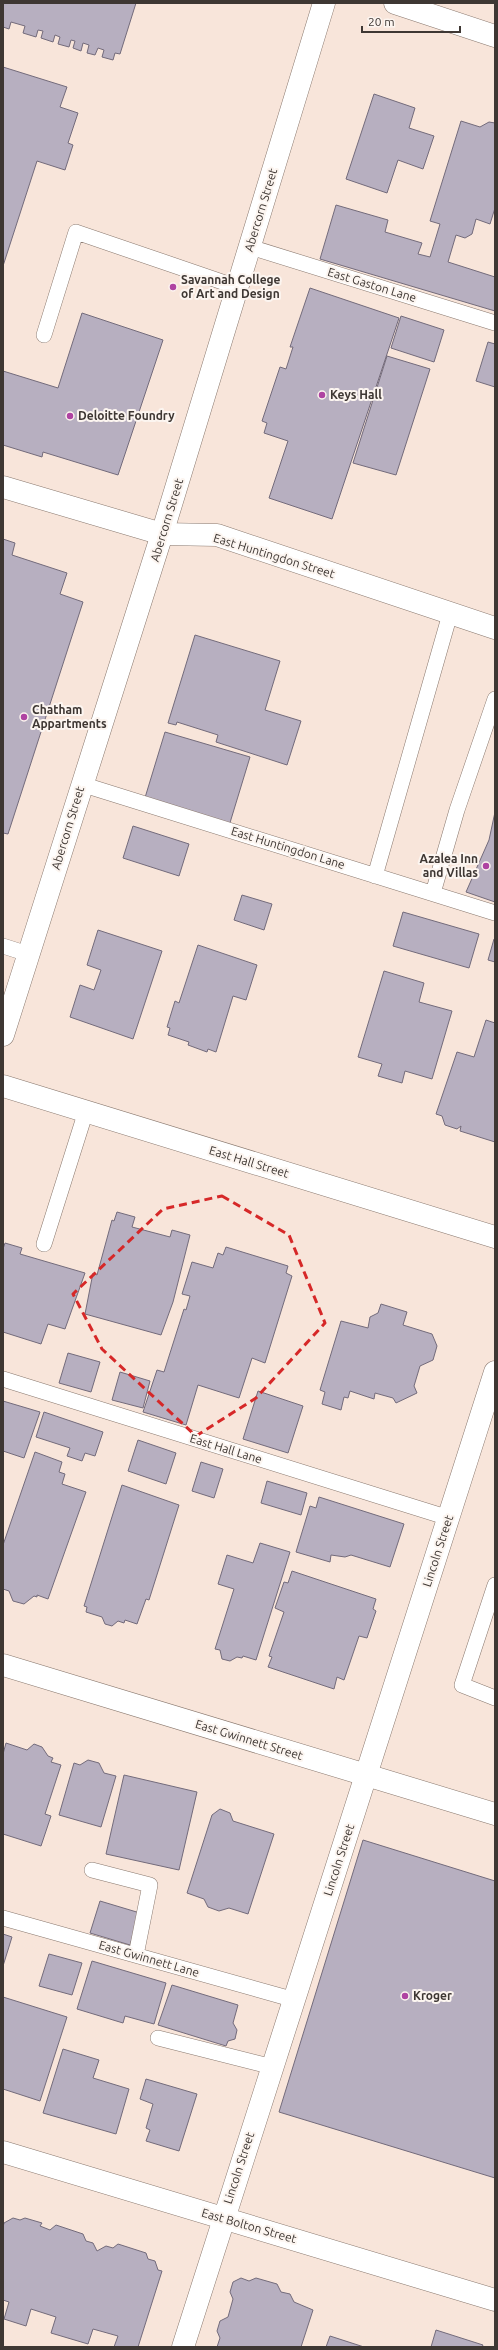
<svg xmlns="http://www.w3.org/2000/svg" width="498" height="2350" viewBox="0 0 498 2350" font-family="Ubuntu,sans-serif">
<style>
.building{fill:#b7afc0;stroke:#736b7b}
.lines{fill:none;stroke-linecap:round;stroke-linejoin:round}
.service-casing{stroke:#8a796f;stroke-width:16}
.minor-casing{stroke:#8a796f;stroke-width:23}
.tertiary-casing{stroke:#8a796f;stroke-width:23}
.secondary-casing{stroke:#8a796f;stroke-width:23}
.service{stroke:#fff;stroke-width:15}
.minor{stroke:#fff;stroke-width:22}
.tertiary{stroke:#fff;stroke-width:22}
.secondary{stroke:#fff;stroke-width:22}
.marked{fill:none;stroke:#d62828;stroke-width:3;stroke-dasharray:8 5;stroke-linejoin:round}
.poi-dot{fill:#af43a2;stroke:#fcf5f0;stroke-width:1.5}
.labels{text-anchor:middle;stroke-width:4;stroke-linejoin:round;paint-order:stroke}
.street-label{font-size:12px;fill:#3e3733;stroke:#fcf5f0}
.poi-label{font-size:12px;font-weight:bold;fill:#3e3733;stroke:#fcf5f0;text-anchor:start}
</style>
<rect width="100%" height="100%" fill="#f8e5da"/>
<!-- building -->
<path class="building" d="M3,3H136L120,54L115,53L113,60L102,57L104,50L98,48L95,55L87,53L89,45L83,43L81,51L73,48L75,41L71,40L69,47L58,44L60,37L55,35L53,42L41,38L43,31L38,30L36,37L23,33L25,26L11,22L9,29L3,27Z
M3,67L67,87L60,107L78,113L68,143L73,145L65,170L37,161L3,266Z
M374,94L415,108L409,128L434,136L423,169L398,160L387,193L346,179Z
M461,121L480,127L489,122L495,123V208L490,224L476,219L472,234L465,238L456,235L448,262L495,277V311L320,259L336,205L388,220L385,232L422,243L418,254L430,257L440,224L430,221Z
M310,288L399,318L332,519L269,498L288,441L264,433L267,423L262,421L280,367L286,369L293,347H290Z
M82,313L163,340L118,475L43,452L42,457L3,445V371L58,388Z
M401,316L444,330L434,362L391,348Z
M488,342L495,344V387L476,381Z
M387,356L430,369L396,475L353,463Z
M3,539L15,543L12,555L67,573L60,594L83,602L8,834L3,833Z
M195,635L280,661L265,710L301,721L287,765L216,742L218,735L177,722L176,725L168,723Z
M165,732L250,757L229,826L144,801Z
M495,812V902L466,892L489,840Z
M133,826L189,844L179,876L123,858Z
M242,895L272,904L264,930L234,920Z
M403,912L479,934L469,968L393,946Z
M98,930L162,951L133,1039L70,1017L80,985L94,990L101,970L87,965Z
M494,939H495V962L488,960Z
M198,945L257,965L246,1000L233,996L216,1052L208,1049L207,1052L188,1045L189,1042L168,1035L170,1028L167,1027L175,1001L179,1003Z
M384,971L424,983L419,1002L452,1011L432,1079L405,1071L402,1083L378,1076L382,1064L358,1057Z
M486,1020L495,1023V1142L460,1131L461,1126L457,1129L445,1125L442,1116L436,1114L457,1052L474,1057Z
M117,1212L135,1217L132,1227L170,1237L172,1230L190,1235L173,1302L161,1335L85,1314L93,1273L97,1275L112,1220L114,1221Z
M5,1243L22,1248L20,1254L85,1273L65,1329L48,1324L41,1344L3,1332V1249Z
M226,1247L288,1266L286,1273L292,1276L265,1363L252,1358L239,1398L198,1385L186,1425L143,1412L157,1370L164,1372L184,1309L186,1310L190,1296L182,1294L192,1262L213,1268L218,1253L223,1255Z
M381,1304L407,1312L403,1325L432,1334L437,1346L433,1360L420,1366L414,1386L417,1393L396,1403L393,1398L375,1393L374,1399L350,1391L348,1398L344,1397L341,1410L322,1404L325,1392L320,1390L341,1321L368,1328L370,1317L378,1313Z
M68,1353L100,1362L91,1392L59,1383Z
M120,1372L150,1381L143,1408L112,1400Z
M258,1391L303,1406L288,1453L243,1439Z
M3,1401L40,1412L24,1458L3,1451Z
M44,1412L103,1432L95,1456L85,1453L82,1461L67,1456L70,1448L36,1437Z
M138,1440L176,1453L166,1484L128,1471Z
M35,1452L62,1462L59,1472L65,1474L62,1484L86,1492L48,1599L37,1595V1597L34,1596L24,1604L13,1601L9,1591L3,1589V1545Z
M201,1462L223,1469L214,1498L192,1491Z
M267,1481L307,1493L301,1515L261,1503Z
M122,1485L179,1505L149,1600L146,1599L137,1624L125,1620L124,1623L118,1621L112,1626L105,1624L102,1617L86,1612L87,1607L84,1606Z
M319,1497L404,1524L390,1567L351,1555L345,1557L331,1555L330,1562L296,1552L310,1506L316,1508Z
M260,1543L290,1552L256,1660L243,1656L242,1658L237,1657L230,1661L222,1659L220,1650L215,1649L234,1589L218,1584L227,1555L253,1563Z
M292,1571L376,1599L373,1609L376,1611L367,1638L359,1636L344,1680L337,1677L334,1689L268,1667L272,1657L269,1656L284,1612L275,1608L284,1582L288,1583Z
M6,1743L27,1750L34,1744L42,1747L48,1756L53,1758L51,1762L61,1765L45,1814L51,1816L41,1846L3,1834V1754Z
M88,1760L99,1763L104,1773L116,1776L101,1827L59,1815L74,1763L80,1765Z
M124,1775L197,1792L179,1870L106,1854Z
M220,1809L230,1813L233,1821L274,1834L248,1914L229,1908L219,1911L208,1907L204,1899L187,1893L212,1815Z
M363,1840L495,1881V2178L279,2112Z
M100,1901L140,1913L130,1945L90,1933Z
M3,1934L12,1937L3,1966Z
M49,1954L82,1963L72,1995L39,1986Z
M92,1961L166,1983L154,2024L125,2016L123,2023L77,2009Z
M172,1985L238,2005L233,2023L237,2030L235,2039L228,2041L226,2046L158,2025Z
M3,1997L67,2017L40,2101L3,2089Z
M63,2049L99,2060L93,2078L129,2089L116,2134L43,2113Z
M146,2079L197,2094L179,2151L146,2141L150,2130L146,2128L153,2104L140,2099Z
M13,2218L20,2220L25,2218L42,2223L40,2226L50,2230L56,2225L83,2234L86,2241L93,2243L97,2251L106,2246L113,2248L118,2244L146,2253L148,2259L155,2261L158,2270L162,2271L138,2347H114L118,2336L93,2329L88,2344L51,2333L56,2317L31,2309L26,2326L4,2319L9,2302L3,2300V2227L4,2223Z
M241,2278L249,2281L256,2278L277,2284L281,2292L290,2294L294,2302L313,2310L301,2347H217L220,2338L217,2331L220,2321L228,2317L233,2299L230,2292L233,2282Z
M436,2330L483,2345L482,2347H431Z
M330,2336L364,2347H326Z"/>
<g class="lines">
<defs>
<path id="service" d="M250,247L495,323
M44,335L76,232L237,287
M81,784L495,913
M375,876L450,614
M433,893L457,810L495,699
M3,946L28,954
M44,1244L86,1111
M3,1379L449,1518
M495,1585L462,1685L495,1698
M92,1870L150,1885L136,1955
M3,1918L295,2000
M158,2038L273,2067"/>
<path id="minor" d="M3,487L162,534L217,535L495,628
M3,1086L495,1237
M3,2152L495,2300
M183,2347L495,1372"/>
<path id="tertiary" d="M395,3L495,36
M3,1035L162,534L324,3"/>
<path id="secondary" d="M3,1665L495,1814"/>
</defs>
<!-- service casing -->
<use href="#service" class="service-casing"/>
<!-- minor casing -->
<use href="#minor" class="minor-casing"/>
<!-- tertiary casing -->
<use href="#tertiary" class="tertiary-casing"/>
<!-- secondary casing -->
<use href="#secondary" class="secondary-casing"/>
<!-- service -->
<use href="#service" class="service"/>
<!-- minor -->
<use href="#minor" class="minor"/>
<!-- tertiary -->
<use href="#tertiary" class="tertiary"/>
<!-- secondary -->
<use href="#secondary" class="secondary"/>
</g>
<!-- marked area -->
<path class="marked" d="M222,1196L289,1235L325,1323L256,1398L196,1436L102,1349L73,1294L163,1209Z"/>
<!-- markers -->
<g class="poi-dot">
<circle cx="173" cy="287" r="4"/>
<circle cx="322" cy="395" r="4"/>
<circle cx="70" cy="416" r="4"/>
<circle cx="24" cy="717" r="4"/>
<circle cx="486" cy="866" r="4"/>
<circle cx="405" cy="1996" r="4"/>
</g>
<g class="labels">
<!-- street labels -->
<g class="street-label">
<text transform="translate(261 210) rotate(-73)" y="4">Abercorn Street</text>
<text transform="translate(372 285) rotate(17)" y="4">East Gaston Lane</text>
<text transform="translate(167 520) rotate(-73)" y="4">Abercorn Street</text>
<text transform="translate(274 556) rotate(17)" y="4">East Huntingdon Street</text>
<text transform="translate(68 828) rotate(-73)" y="4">Abercorn Street</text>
<text transform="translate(288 848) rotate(17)" y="4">East Huntingdon Lane</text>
<text transform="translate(249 1162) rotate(17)" y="4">East Hall Street</text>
<text transform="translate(226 1449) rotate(17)" y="4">East Hall Lane</text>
<text transform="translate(438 1551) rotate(-72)" y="4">Lincoln Street</text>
<text transform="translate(249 1740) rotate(17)" y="4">East Gwinnett Street</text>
<text transform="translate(339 1860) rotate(-72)" y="4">Lincoln Street</text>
<text transform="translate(149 1959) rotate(16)" y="4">East Gwinnett Lane</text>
<text transform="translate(239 2168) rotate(-72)" y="4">Lincoln Street</text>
<text transform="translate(249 2226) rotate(16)" y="4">East Bolton Street</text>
</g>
<!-- poi labels -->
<g class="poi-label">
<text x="181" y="284">Savannah College<tspan x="181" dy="14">of Art and Design</tspan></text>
<text x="330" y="399">Keys Hall</text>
<text x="78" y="420">Deloitte Foundry</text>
<text x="32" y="714">Chatham<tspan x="32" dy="14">Appartments</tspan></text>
<text x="478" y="863" text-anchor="end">Azalea Inn<tspan x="478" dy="14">and Villas</tspan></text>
<text x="413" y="2000">Kroger</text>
</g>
</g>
<!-- border -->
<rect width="498" height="2350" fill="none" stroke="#3e3733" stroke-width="8"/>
<!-- scale -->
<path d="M362 26v6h98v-6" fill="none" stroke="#3e3733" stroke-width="2"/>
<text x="368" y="26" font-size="12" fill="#3e3733" stroke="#fcf5f0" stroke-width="3" paint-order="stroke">20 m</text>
</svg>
